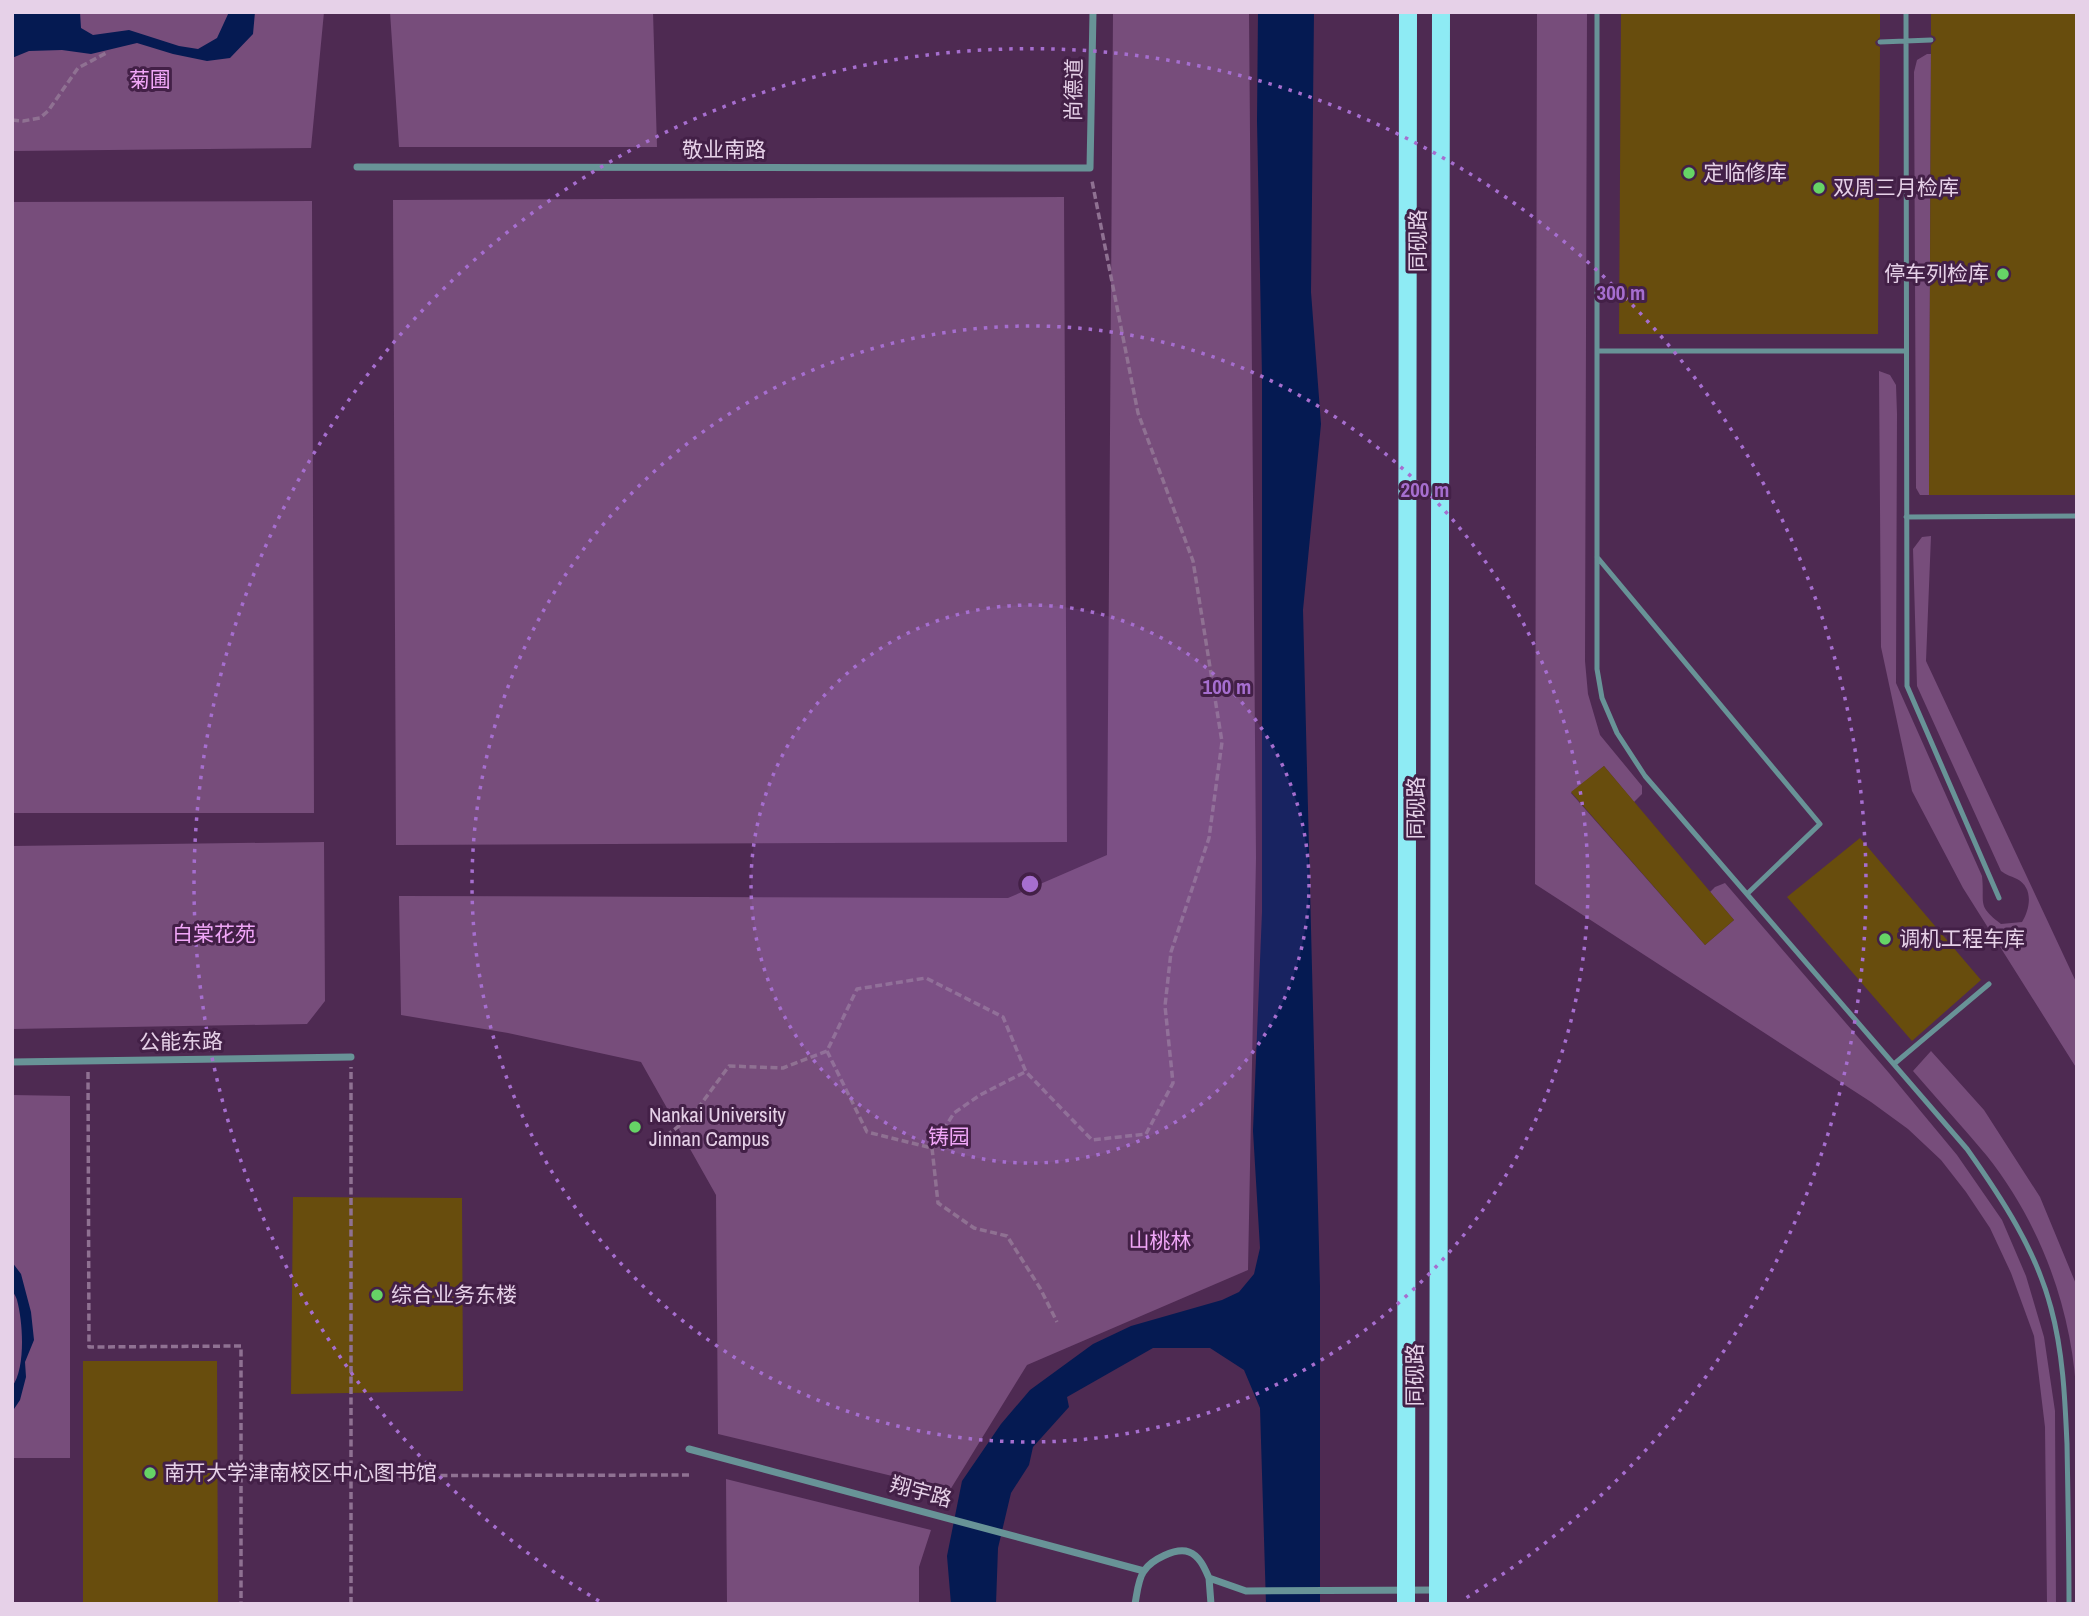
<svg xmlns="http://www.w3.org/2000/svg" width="2089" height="1616" viewBox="0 0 2089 1616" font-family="'Archivo Narrow','Noto Sans SC',sans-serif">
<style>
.green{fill:#774d7b}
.water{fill:#051a52}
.building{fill:#684d0d}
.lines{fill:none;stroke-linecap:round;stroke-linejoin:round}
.path{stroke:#8f7192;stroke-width:3.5;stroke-dasharray:7 3.5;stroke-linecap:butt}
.service{stroke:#689397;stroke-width:5}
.minor{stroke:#689397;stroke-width:7}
.primary{stroke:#8eebf4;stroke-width:18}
.ring{fill:none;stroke:#a66ecf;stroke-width:3.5;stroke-dasharray:3.5 7}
.poi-dot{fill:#66d466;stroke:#432047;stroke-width:2.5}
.labels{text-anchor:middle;stroke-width:6;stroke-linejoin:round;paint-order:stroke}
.park-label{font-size:21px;fill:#f1a7f8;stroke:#432047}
.street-label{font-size:21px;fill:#e6d1e8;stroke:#432047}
.poi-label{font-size:21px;fill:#e6d1e8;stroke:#432047;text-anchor:start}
.centre{fill:#a66ecf;stroke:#432047;stroke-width:3.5}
.ring-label{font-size:21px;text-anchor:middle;font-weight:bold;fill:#a66ecf;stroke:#432047;stroke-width:6;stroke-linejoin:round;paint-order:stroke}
</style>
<rect width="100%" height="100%" fill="#4e2a52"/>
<!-- green -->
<path class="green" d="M12,12H324L311,148L12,151Z
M390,12H653L657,147H399Z
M1113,12H1249L1256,858L1248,1270L1027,1365L950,1490L718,1434L716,1195L641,1062L508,1033L401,1015L399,896L1008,898L1107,855Z
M1537,12H1587L1585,661L1588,694L1600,735L1642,786V794L1634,802L1604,766L1571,793L1705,945L1734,920L1710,892L1715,887L1725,883L1889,1073L1957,1155L2002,1220L2026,1276L2044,1337L2055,1411L2056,1604H2047L2045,1427L2034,1336L2011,1273L1990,1228L1966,1192L1941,1160L1908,1129L1871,1102L1535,884Z
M1927,54H1931L1929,495H1920L1916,488L1914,72L1917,60Z
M1064,197L1067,842L396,845L393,200Z
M312,201L314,813H12V202Z
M1879,371L1890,375L1896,385L1897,414L1896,683L1982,876C1985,904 1976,905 2001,924L2022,922C2030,909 2034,888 2017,879C2011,876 2006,875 2001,871L1917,686L1913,549L1922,537L1931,536L1926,661L2077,984V1069L1963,888L1912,791L1881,647Z
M324,842L325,1001L307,1024L12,1029V846Z
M1931,1051L1984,1110L2040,1197L2076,1284L2077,1405C2074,1315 2043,1227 1987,1156C1963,1127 1937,1099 1913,1071Z
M12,1095L70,1096V1458H12Z
M726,1479L931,1530L919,1567V1604H727Z"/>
<!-- water -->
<path class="water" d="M12,12H80L81,28L93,35L129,30L179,46L198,49L217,38L229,12H255L253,34L230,58L207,61L173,54L137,43L91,54L62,50L29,51L12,58Z
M1258,12H1314L1311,292L1321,424L1303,610L1320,1287V1604H1266L1260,1408L1244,1370L1210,1348H1153L1067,1397L1069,1407L1033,1447L1029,1465L1011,1493L998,1548L996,1604H951L947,1556L962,1481L1001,1424L1030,1390L1093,1344L1131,1326L1222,1300L1239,1292L1254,1274L1260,1248L1253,1131L1262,912V376L1257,121Z
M12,1262L21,1274L31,1312L34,1340L25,1362L26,1377L20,1400L12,1412V1387C26,1368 23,1322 17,1300C16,1296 13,1293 13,1290C10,1282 12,1270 12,1262Z"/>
<!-- building -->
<path class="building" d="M1621,12H1880V37L1875,42L1876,45L1880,47L1878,334H1619Z
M1931,12H2077V495H1929L1931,45L1936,40L1935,37L1931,35Z
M1604,766L1734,920L1705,945L1571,792Z
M1860,838L1981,980L1912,1041L1787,897Z
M293,1197L462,1198L463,1391L291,1394Z
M83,1361H217L218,1604H83Z"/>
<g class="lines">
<!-- path -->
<path class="path" d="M12,120L23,121L40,118L48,111L78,68L108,52
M827,1051L867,1132L932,1148L938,1203L974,1228L1007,1236L1040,1288L1057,1322
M88,1072L89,1347L241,1346V1604
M666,1136L693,1115L729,1066L783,1068L827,1051L857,989L926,978L1003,1017L1026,1072L1092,1140L1146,1134L1173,1083L1165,1006L1171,952L1209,838L1222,742L1193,561L1138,413L1092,181
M932,1148L954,1113L980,1095L1025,1072
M241,1476L689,1475
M351,1604V1067"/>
<!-- service -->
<path class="service" d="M1597,12V669L1602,698L1617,733L1645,776L1967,1149C2001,1197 2036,1250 2051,1308C2063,1352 2065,1399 2067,1444C2068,1498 2069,1551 2069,1604
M1906,12L1907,686L1999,898
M1880,42L1931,40
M1597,351H1906
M1906,517L2077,516
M1597,557L1820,824L1747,894
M1894,1064L1989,984"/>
<!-- minor -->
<path class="minor" d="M357,167L1090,168L1093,12
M12,1062L351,1057
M689,1449L1144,1571
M1209,1578L1211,1604
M1135,1604C1137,1594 1138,1579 1144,1571C1151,1560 1176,1547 1189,1552C1200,1556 1205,1569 1209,1578L1246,1591L1437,1590"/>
<!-- primary -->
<path class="primary" d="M1406,1604L1408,12
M1438,1604L1441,12"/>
</g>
<!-- distance rings -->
<circle cx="1030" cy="884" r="279" fill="#a66ecf" fill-opacity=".12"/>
<g class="ring">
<circle cx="1030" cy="884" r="279"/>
<circle cx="1030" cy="884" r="558"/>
<path d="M599 1601A836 836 0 1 1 1461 1601"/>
</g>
<!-- markers -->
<g class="poi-dot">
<circle cx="1689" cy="173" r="7"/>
<circle cx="1819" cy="188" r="7"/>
<circle cx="2003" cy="274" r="7"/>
<circle cx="1885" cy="939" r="7"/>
<circle cx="635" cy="1127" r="7"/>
<circle cx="377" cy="1295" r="7"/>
<circle cx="150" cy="1473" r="7"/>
</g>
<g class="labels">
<!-- park labels -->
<g class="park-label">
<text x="150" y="87">菊圃</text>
<text x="214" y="941">白棠花苑</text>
<text x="949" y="1144">铸园</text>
<text x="1160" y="1248">山桃林</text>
</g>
<!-- street labels -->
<g class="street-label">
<text transform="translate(1074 90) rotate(-89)" y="7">尚德道</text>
<text x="724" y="157">敬业南路</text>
<text transform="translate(1418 241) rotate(-90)" y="7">同砚路</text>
<text transform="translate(1416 808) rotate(-90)" y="7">同砚路</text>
<text transform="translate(181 1042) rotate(-1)" y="7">公能东路</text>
<text transform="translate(1415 1375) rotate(-90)" y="7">同砚路</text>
<text transform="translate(921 1492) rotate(15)" y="7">翔宇路</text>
</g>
<!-- poi labels -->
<g class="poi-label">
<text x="1703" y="180">定临修库</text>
<text x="1833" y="195">双周三月检库</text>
<text x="1989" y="281" text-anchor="end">停车列检库</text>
<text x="1899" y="946">调机工程车库</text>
<text x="649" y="1122">Nankai University<tspan x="649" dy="24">Jinnan Campus</tspan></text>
<text x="391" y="1302">综合业务东楼</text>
<text x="164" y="1480">南开大学津南校区中心图书馆</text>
</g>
</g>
<circle cx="1030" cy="884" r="10" class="centre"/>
<g class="ring-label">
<text x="1621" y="300">300 m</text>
<text x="1425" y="497">200 m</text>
<text x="1227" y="694">100 m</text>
</g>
<!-- border -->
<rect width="2089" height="1616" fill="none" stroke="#e6d1e8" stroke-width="28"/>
</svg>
